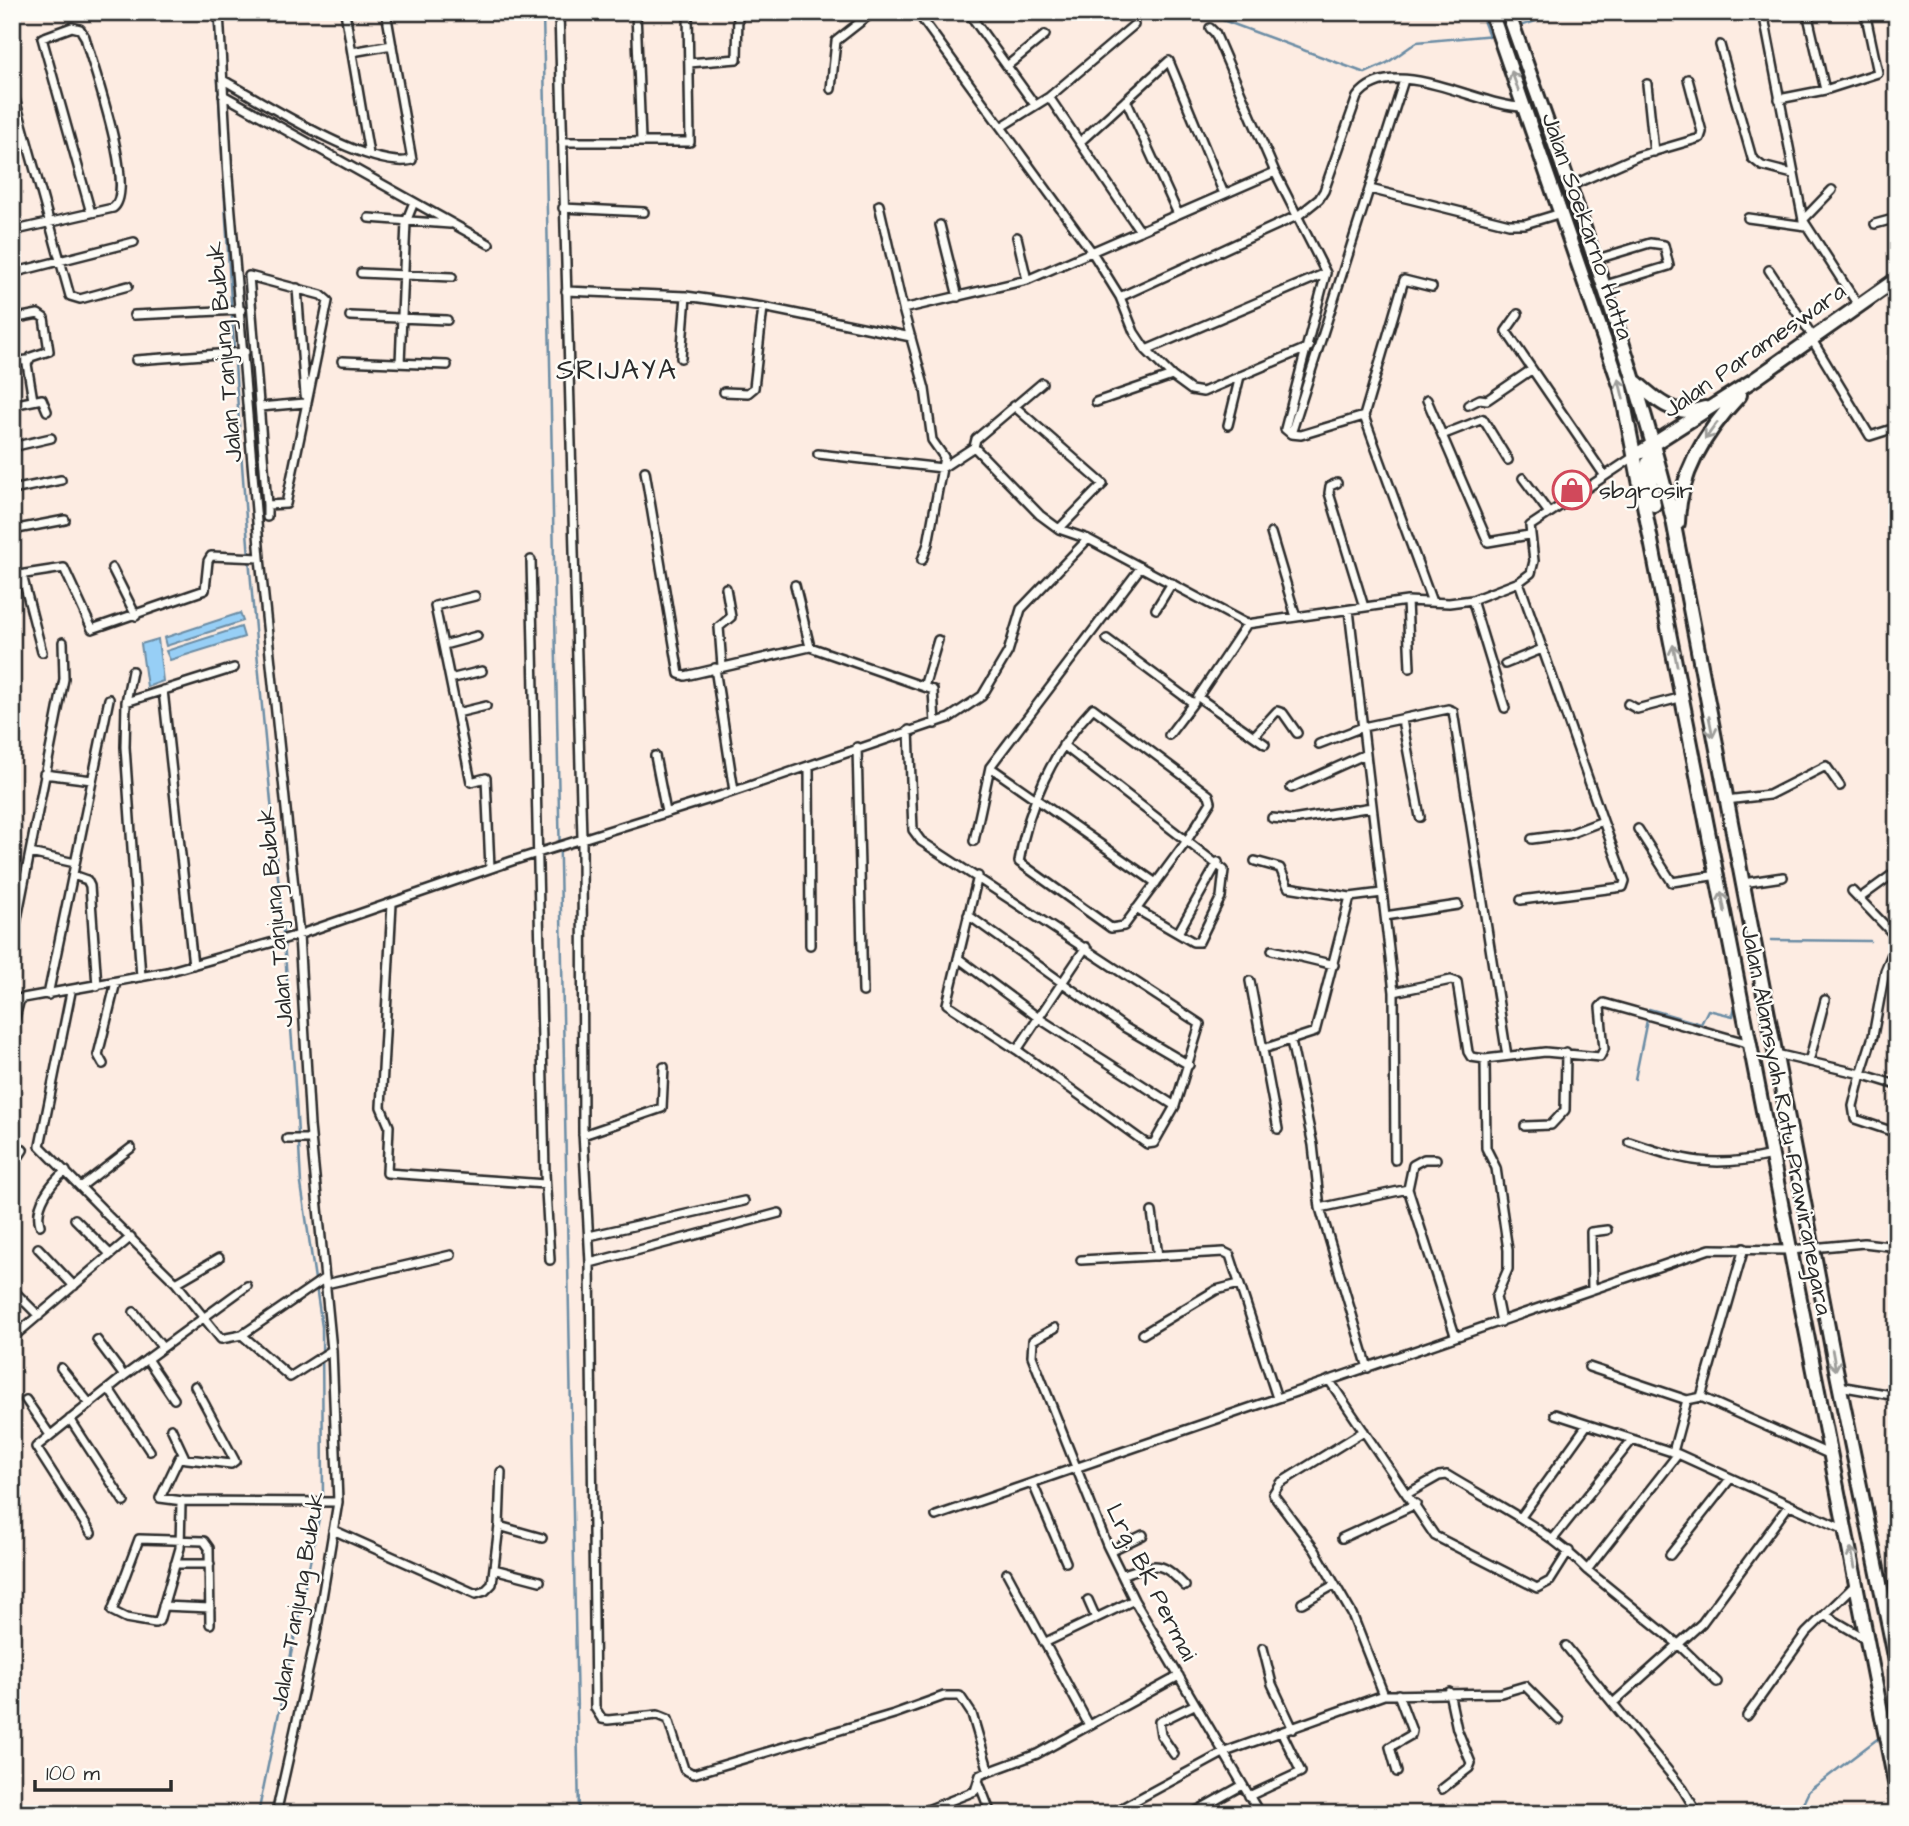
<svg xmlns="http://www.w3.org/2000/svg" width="1909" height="1826" viewBox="0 0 1909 1826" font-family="'Architects Daughter',sans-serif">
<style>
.water{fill:#97cff6;stroke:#6c8da5;stroke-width:2}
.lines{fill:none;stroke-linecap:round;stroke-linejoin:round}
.stream{stroke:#6c8da5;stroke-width:2.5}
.minor-casing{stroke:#2b2b2b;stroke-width:12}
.trunk-casing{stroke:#2b2b2b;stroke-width:18}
.minor{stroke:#fdfcf7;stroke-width:7}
.trunk{stroke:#fdfcf7;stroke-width:12}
.oneway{stroke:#9e9e9b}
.labels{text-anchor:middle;stroke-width:5;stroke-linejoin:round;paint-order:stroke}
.street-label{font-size:24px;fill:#2b2b2b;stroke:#fdfcf7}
.poi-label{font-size:24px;fill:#2b2b2b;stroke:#fdfcf7;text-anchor:start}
.quarter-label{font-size:28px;letter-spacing:2px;fill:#2b2b2b;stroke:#fdfcf7}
</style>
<rect width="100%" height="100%" fill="#fdece2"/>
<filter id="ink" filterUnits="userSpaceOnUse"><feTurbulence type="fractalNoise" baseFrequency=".0143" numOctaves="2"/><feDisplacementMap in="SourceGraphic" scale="14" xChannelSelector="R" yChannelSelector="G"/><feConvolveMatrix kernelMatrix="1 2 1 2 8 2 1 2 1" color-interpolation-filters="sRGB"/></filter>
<g filter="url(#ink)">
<!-- water -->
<path class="water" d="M240,613L243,621L166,646L164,638Z
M241,627L244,637L170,660L166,651Z
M158,639L163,681L147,687L141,644Z"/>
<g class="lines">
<!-- stream -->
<path class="stream" d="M214,12C225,206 236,400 252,594C267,774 288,954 298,1134
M543,12L579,1814
M1201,12L1365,73L1387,63L1417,42L1494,35
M1480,12L1489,36
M1517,27L1564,12
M1771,940L1870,941
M1649,1009L1701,1024L1708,1010L1733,1016L1736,1002
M1635,1079L1647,1020
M1888,1731L1897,1724
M258,1814L323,1499L322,1327L301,1184L299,1146
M1798,1814L1809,1791L1880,1737"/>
<defs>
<path id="minor" d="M219,12L228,177L260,558L299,935L310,1126L332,1350L338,1502L315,1640L276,1814
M345,12L369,154
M559,12L582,838L583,1132L590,1263L595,1708L602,1719L608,1720L658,1715L668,1719L684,1769L693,1774L894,1714L944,1696H960L972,1714L989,1772
M636,12L641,140
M917,12L1092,252L1120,297L1134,332L1146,350L1172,376L1191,390L1203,392L1309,347
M968,12L1035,105
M1763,12L1803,220L1858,305
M1807,12L1825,90
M1210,28L1215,33L1275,172L1326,273L1285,429L1291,434L1301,435L1364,416
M1720,45L1752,158L1762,166L1793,174
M352,52L392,45
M689,63L737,59L738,12
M1007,66L1045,35
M223,80C264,102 369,171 412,160L386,12
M1647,84L1654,152
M12,88L70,296L80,299L128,286
M831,89L836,41L873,12
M223,95L489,244
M1049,97L1140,231
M1779,99L1825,90L1878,73L1865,12
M1126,100L1178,214
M1001,127L1049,97L1134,25
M562,142H690L688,12
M1080,142L1169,61L1224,194
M1568,187L1638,156L1700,138L1702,132L1688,79
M1370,189L1509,224H1525L1561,213
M879,205L903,309
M563,208L644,212
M369,218L450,224
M1748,218L1806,226
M1803,220L1832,190
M1875,224L1897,218
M940,225L958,297
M12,231L113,208C138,191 92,65 85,37L80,29L72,27L42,38L91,213
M1017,237L1027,280
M1594,260L1650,243L1664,245L1669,266L1602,286
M1769,270L1813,337
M12,273L134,242
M361,273L452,277
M249,276L321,295L328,301L286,504L267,505Z
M1432,287L1404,280L1364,416L1432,602
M297,288L305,395
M566,291L686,296L763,307L911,337
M1120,297L1299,215L1319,199L1324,191L1357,97C1391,51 1481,108 1524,107
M1518,314L1506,331L1605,476
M134,315L241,310
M350,316L447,320
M12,319L38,314L44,318L49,351L31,357L27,364L33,400
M1811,338L1870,436L1892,429
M1146,350L1326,273
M681,358L686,296
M136,360L245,352
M342,361L447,365
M12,362L27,360
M400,363L406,222L414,202
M724,392L748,393L754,388L763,307
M1427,400L1488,542L1529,535
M1096,402L1172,376
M12,405L42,399L47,411
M1468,405L1480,399L1487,400L1531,370
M1014,406L1103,484L1059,529
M260,407L305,403
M1228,425L1240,376
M1291,434L1404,80
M1442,435L1483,419L1508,460
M12,447L51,438
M974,447L1040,515L1059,529L1088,539L1247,624L1407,601L1449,603L1472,600L1519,582L1531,573L1534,561L1530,526L1635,456
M818,454L942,468L944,457L932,440L925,389L903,309L1027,280L1275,172
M645,471L679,674L685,676L810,647L933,690L935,724
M1523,478L1549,513
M1337,483L1330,486L1329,493L1364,607
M12,490L61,480
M267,505V517
M12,530L65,520
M1271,533L1296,617
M531,560L545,1173L550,1260
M922,560L928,544L942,468L974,447L976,439L1042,383
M112,568L136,616
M22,575L42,652
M12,576L64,568L92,629L205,590L208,561L211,556L260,558
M1519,582L1603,821L1569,834L1532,839
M795,585L810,647
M475,596L435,606L471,782L486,778L490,868
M1472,600L1505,708
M1407,601L1410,668
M1156,609L1172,583
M1349,610L1394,992L1451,980L1457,982L1468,1052L1471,1057L1485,1059L1486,1148L1496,1168L1508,1250V1269L1496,1297L1501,1322
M1247,624L1198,697L1265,744
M1107,639L1193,703
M444,645L477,636
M1505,664L1542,649
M722,666L719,627L731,617L726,588
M715,668L734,791
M132,671L126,702L125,747L141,977
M450,679L482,671
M924,687L938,640
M163,690L193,965
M126,702L234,668
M1628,704L1637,709L1683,697
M1093,708L1209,795L1211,802L1186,842L1124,926L1111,928L1019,862C1028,805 1053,750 1093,708Z
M457,713L486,706
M1402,720L1420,817
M909,730L913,830L921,841L1200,1024L1175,1106L1154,1143L1147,1144L1017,1050L947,1004L978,876
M1169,735L1194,702
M1254,736L1277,711L1283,713L1297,733
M1319,744L1363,727L1448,709L1453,711L1507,1056
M1063,745L1224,870L1221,897L1199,942H1193L1136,909
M857,747L863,992
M655,756L666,812
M809,766L810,945
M990,767L1156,883
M44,774L92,780
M1291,788L1366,754
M1726,800L1769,795L1826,766L1840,786
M1272,818L1292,820L1372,807
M1638,829L1672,882L1718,875
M974,841L990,767L1141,567
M30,853L75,863
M1255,861L1280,868L1288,887L1350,897
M73,875L87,880L90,886L97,986
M1743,883L1783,877
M1852,891L1897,938
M1860,898L1897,871
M1521,900L1623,887L1625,881L1603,821
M392,904L381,1107L389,1126L387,1173L545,1184
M968,915L1124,1027L1189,1065
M1385,916L1458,905
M1178,933L1218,862
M12,944L64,679L63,642
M1272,950L1334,965
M958,958L1040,1019L1175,1106
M1250,981L1278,1129
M71,992L40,1146L106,1213
M1394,992L1395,1160
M48,995L109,699
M12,1000L167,972L295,936L512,861L729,793L949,718L982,696L1008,652L1021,609L1088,539
M12,1029L20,999
M1291,1041L1313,1145L1320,1208L1368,1368
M1263,1049L1315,1032L1350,897L1382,893
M1017,1050L1086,947
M1776,1054L1861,1074L1873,1036L1885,971L1897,942
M1485,1059L1545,1052L1600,1057L1604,1049L1600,1007L1604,1003L1750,1044
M1809,1062L1825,1000
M103,1064L98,1055L116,982
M1897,1085L1861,1074L1853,1106L1855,1119L1897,1133
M1525,1126L1551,1125L1565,1110L1566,1052
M583,1135L662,1108L664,1067
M287,1139H311
M12,1140L23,1150L12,1167
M1629,1142C1686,1161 1712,1169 1772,1155
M82,1186L131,1148
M1408,1189L1413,1165L1424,1159H1436
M1320,1208L1408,1189L1455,1335
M104,1212L176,1283L221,1339L242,1335L290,1377L332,1350
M1152,1212L1158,1256
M75,1219L110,1254
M40,1225C34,1206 51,1182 66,1171
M589,1236L744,1201
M38,1248L74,1286
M1081,1260L1224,1252L1230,1255L1277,1398
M590,1263L779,1213
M176,1283L219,1258
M326,1284L451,1255
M12,1289L39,1316
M1592,1289L1591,1232L1607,1230
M134,1312L162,1347
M1055,1328L1033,1340L1032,1356L1107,1545L1134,1600L1260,1814
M1143,1334L1216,1290L1239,1284
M242,1335L325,1278
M12,1338L131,1237
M97,1340L124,1376
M147,1359L174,1399
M1589,1367L1687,1400
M61,1368L90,1404
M1329,1380L1435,1536L1537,1588L1550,1581L1569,1551
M195,1386L235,1461L231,1464L179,1458L160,1498L183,1501L338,1502
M1839,1386L1897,1396
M109,1389L150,1451
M1701,1397L1831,1455
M26,1400L50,1435
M1555,1414L1678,1454L1847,1531
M70,1419L124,1502
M171,1428L185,1458
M1364,1431L1280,1483L1273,1494L1315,1550L1352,1614L1384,1695
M1673,1452L1687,1400L1701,1397L1744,1248
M1678,1454L1587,1570L1678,1644L1717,1682
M1033,1484L1066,1562
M1407,1494L1439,1476L1447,1475C1496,1505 1547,1528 1587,1570
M183,1501L181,1503L180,1548L159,1621L155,1623L126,1618L112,1611L139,1539L204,1541L209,1548L210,1624
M936,1516L1710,1249L1791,1250L1864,1243L1897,1247
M1521,1517L1587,1425
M499,1526L501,1472
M333,1530L476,1594L485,1591L492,1584L499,1526L542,1538
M91,1533L36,1447L124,1376L247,1286
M1342,1538L1416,1504
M1553,1539L1632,1440
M1110,1551L1143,1535
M1670,1555L1730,1479
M175,1564H210
M494,1569L540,1581
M1007,1573L1089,1725
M1123,1574C1157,1564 1160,1559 1185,1586
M1088,1600L1096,1618
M1302,1603L1334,1585
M163,1606L210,1608
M1825,1615L1866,1639
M1044,1643L1134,1600
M1566,1646L1683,1789L1698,1814
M1263,1648L1272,1684L1293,1729
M1613,1703L1702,1623L1789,1505
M1747,1716L1806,1633L1857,1583
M1174,1754L1161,1735L1159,1722L1194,1705
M1397,1772L1390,1747L1411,1735L1412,1731L1398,1694
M979,1783L991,1814
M1442,1789L1469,1768L1471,1763L1457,1729L1449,1692
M1249,1796L1301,1772L1282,1733
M1118,1810L1225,1752L1384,1695L1501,1693L1525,1686L1559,1720
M917,1814L975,1791L980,1775L1037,1754L1179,1676
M1191,1814L1243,1785"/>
<path id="trunk" d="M1491,12L1621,388L1897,1793
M1508,12C1567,180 1630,347 1673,520L1836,1369L1897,1666
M1636,382C1657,401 1675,418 1705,408
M1636,455L1755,379L1897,279
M1654,505L1648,463L1654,445
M1678,523C1679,474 1707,430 1740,395"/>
</defs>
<!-- minor casing -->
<use href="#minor" class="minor-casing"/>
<!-- trunk casing -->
<use href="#trunk" class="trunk-casing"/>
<!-- minor -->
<use href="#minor" class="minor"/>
<!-- trunk -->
<use href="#trunk" class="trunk"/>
</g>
<!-- one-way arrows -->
<defs><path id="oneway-shaft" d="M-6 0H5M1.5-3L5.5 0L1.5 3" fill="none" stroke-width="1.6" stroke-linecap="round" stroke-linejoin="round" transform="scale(1.75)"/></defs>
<g class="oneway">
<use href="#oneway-shaft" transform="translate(1515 81) rotate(-110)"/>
<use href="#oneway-shaft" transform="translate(1621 389) rotate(-104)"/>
<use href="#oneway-shaft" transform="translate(1711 431) rotate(126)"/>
<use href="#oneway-shaft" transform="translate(1675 655) rotate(-101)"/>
<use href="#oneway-shaft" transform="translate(1711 727) rotate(79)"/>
<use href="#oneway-shaft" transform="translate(1723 902) rotate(-100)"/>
<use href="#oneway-shaft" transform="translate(1834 1360) rotate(80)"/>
<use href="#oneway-shaft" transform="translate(1853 1558) rotate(-101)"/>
</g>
</g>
<!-- icons -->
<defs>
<symbol id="shop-ring" viewBox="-11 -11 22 22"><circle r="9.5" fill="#fdfcf7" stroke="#d1495b" stroke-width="1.5"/><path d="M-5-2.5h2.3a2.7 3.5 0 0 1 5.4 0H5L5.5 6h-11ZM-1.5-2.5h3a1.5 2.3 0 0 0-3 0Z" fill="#d1495b"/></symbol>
</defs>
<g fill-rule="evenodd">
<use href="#shop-ring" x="1550" y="468" width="44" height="44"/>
</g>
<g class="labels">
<!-- street labels -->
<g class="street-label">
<text transform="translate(1588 226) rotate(71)" y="8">Jalan Soekarno Hatta</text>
<text transform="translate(1754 350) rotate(-35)" y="8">Jalan Parameswara</text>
<text transform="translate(224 352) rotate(-95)" y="8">Jalan Tanjung Bubuk</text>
<text transform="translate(275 917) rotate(-95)" y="8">Jalan Tanjung Bubuk</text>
<text transform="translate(1787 1120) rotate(79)" y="8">Jalan Alamsyah Ratu Prawiranegara</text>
<text transform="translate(1152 1582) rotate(63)" y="8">Lrg. BK Permai</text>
<text transform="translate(297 1601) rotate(-80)" y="8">Jalan Tanjung Bubuk</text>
</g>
<!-- poi labels -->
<g class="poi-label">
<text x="1599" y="498">sbgrosir</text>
</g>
<!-- quarter labels -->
<g class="quarter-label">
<text x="617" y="379">SRIJAYA</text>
</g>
</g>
<!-- margin -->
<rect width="1909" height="1826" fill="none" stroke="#fdfcf7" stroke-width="42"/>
<rect x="21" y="21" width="1867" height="1784" fill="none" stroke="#2b2b2b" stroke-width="2.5" filter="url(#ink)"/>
<!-- scale -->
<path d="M35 1780v10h136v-10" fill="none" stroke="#2b2b2b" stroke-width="3.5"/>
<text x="46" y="1780" font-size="21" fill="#2b2b2b" stroke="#fdfcf7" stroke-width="5" paint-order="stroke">100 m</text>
</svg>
